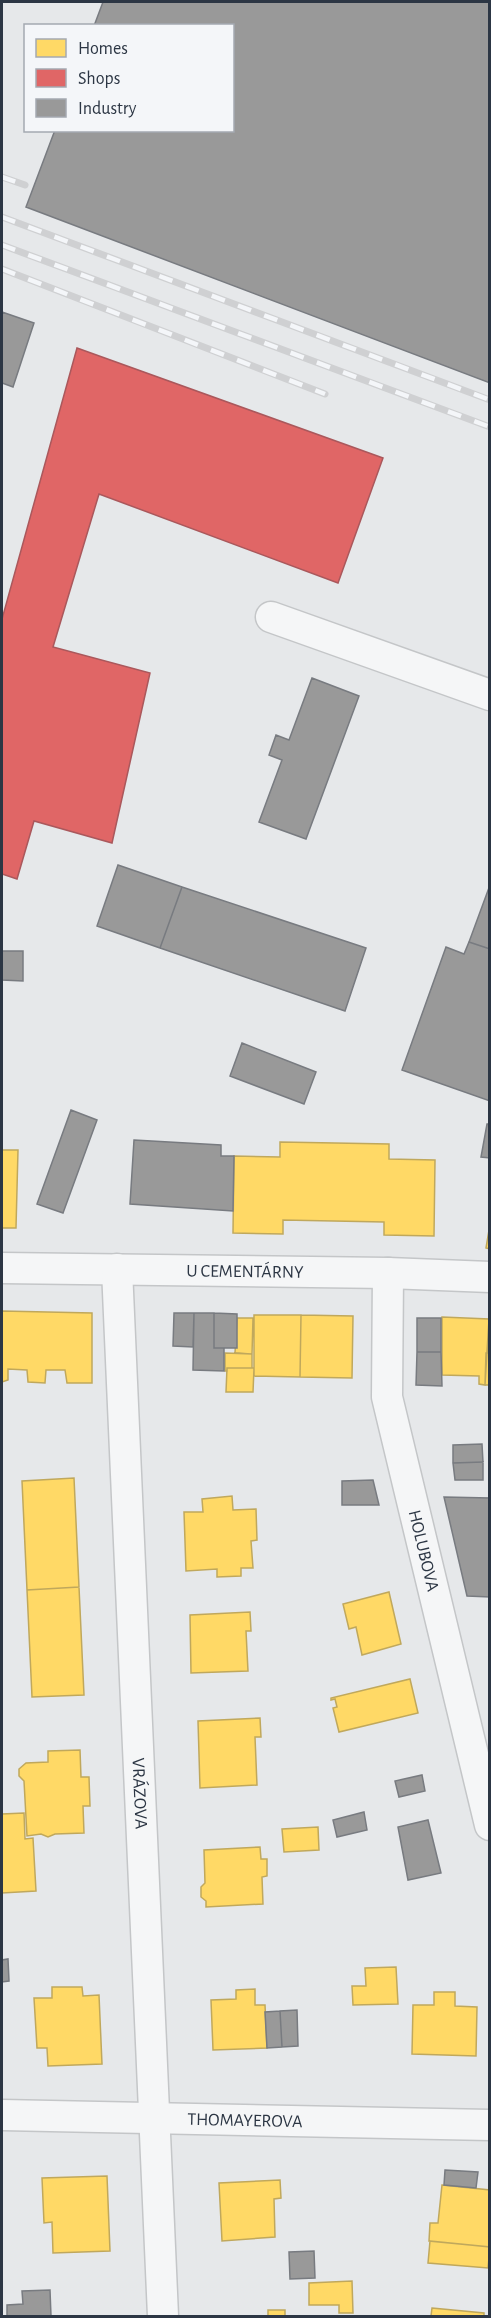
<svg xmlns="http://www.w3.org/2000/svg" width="491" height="2318" viewBox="0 0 491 2318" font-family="'Alegreya Sans',sans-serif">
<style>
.homes{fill:#ffd966;stroke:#c0a85c;stroke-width:1.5}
.shops{fill:#e06666;stroke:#aa585c;stroke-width:1.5}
.industry{fill:#999;stroke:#787b80;stroke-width:1.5}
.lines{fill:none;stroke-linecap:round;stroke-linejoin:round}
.minor-casing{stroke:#c4c6c8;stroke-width:33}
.minor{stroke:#f5f6f7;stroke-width:30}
.rail-casing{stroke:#cfd0d2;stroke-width:7}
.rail{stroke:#f4f6f9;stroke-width:4.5;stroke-dasharray:14;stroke-linecap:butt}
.labels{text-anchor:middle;stroke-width:6;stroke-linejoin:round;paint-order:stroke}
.street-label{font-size:18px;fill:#2c3644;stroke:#f4f6f9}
</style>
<rect width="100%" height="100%" fill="#e6e8ea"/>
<!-- homes -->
<path class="homes" d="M280,1142L389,1144V1159L435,1160L434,1236L384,1235V1222L283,1220V1234L233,1233L234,1156L280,1157Z
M2,1150H18L16,1228H2Z
M490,1224V1249L486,1248Z
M2,1311L92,1313V1383H67L65,1370H46L45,1383L28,1382L27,1370L8,1369V1380L2,1382Z
M254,1315H301L300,1377L254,1376Z
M301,1315L353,1316L352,1378L300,1377Z
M442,1317L489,1319L485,1385L479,1384V1376L442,1375Z
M237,1318H253L252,1354L235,1353Z
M489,1319L490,1385H485L486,1353H488Z
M225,1353L252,1354V1368H227V1371H225Z
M227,1368H254L253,1392H226Z
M74,1478L79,1587L27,1590L22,1481Z
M232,1496L233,1510L256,1509L257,1540L251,1541L253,1568H241V1576L217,1577V1569L186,1571L184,1512H203L202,1499Z
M79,1587L84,1695L32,1697L27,1590Z
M389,1592L401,1644L362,1655L356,1627L349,1629L343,1604Z
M250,1612L251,1631H246L248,1671L191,1673L190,1615Z
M410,1679L418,1713L339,1732L333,1708L337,1707L335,1699L331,1700V1698Z
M260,1718L261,1737H255L257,1785L200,1788L198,1721Z
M80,1750L81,1777H89L90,1806H83L84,1833L55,1834L48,1837L41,1834L27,1836L24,1781L19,1776V1769L26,1763L48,1762V1751Z
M24,1813L25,1839L33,1838L36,1891L2,1893V1814Z
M318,1827L319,1850L284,1852L282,1829Z
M260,1847L261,1859H267V1876L262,1877L263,1904L206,1907V1901L201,1897V1887L205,1883L204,1850Z
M396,1967L398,2004L353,2005L352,1986H366L365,1968Z
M52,1987H82L83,1996L99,1995L102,2064L48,2066L47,2048H37L34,1998H52Z
M255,1989V2005H265L267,2048L213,2050L211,2000L236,1999V1990Z
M434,1992H455V2006L477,2007L476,2056L412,2054L413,2005H434Z
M107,2176L110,2251L53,2253L52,2222L44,2223L42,2178Z
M280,2180L281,2198L274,2199L275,2237L222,2241L219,2183Z
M442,2185L490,2190V2247L429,2241L430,2223H438Z
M430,2241L490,2247L488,2268L428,2263Z
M352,2281L353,2313H339V2305H309V2283Z
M432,2308L484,2313V2316H431Z
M268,2310H285V2316H268Z"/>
<!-- shops -->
<path class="shops" d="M77,348L383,458L338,583L99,494L53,647L150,673L112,843L34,821L17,879L2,874V619Z"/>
<!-- industry -->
<path class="industry" d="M103,2H490V383L26,207L55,130H232V26H94Z
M2,312L34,323L13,387L2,383Z
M312,678L359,696L306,839L259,822L282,760L269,755L276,735L289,740Z
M118,865L182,887L160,948L97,926Z
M490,885V949L469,942Z
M182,887L366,948L345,1011L160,948Z
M469,942L490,949V1101L402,1070L446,947L464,954Z
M2,951H23V981L2,980Z
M242,1043L316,1072L304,1104L230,1076Z
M71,1110L97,1120L63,1213L37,1204Z
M487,1124H490V1158L481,1157Z
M134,1140L221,1145V1156H234L233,1211L130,1204Z
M174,1313H194L193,1347L173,1346Z
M194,1313H214V1348H224V1371L193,1370Z
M214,1313L237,1314V1348H214Z
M417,1318H441V1352H417Z
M417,1352H441L442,1386L416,1385Z
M482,1444L483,1462L453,1463V1445Z
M483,1462V1480H455L453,1463Z
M373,1480L379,1505H342V1481Z
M444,1497L490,1498V1597L467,1596Z
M422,1775L425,1791L399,1797L395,1781Z
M364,1812L367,1830L337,1837L333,1820Z
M428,1820L441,1873L408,1880L398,1827Z
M8,1959L9,1981L2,1982V1960Z
M297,2010L298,2046L282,2047L280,2011Z
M280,2011L282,2047L267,2048L265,2012Z
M445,2170L478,2172L476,2188L444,2185Z
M314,2251L315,2278L290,2279L289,2252Z
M50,2290L51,2316H7V2305L23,2304L22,2291Z"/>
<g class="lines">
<defs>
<g id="minor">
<path d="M271,617L490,695"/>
<path id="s1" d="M2,1268L388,1273L490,1277"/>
<path id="s2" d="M117,1269L163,2316"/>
<path id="s3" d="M388,1273L387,1397L490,1825"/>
<path id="s4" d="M2,2115L490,2125"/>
</g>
</defs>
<!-- minor casing -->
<use href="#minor" class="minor-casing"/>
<!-- minor -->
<use href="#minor" class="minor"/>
<defs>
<path id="rail" d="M2,177L25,185
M2,217L490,400
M2,245L490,427
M2,269L325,394"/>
</defs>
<!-- rail casing -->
<use href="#rail" class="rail-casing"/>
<!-- rail -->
<use href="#rail" class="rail"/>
</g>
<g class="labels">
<!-- street labels -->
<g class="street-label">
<text dy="6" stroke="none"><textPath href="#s1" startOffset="243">U CEMENTÁRNY</textPath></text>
<text dy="6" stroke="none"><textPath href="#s3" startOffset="282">HOLUBOVA</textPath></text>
<text dy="6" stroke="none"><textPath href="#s2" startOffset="525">VRÁZOVA</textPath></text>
<text dy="6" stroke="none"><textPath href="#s4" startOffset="243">THOMAYEROVA</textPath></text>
</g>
</g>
<!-- border -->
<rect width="491" height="2318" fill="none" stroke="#2c3644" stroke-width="6"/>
<!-- legend -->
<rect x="24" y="24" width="210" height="108" fill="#f4f6f9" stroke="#a4a9b1" stroke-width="1.5"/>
<rect x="36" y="39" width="30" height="18" fill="#ffd966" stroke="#a4a9b1" stroke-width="1.5"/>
<text x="78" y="54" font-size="18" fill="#2c3644">Homes</text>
<rect x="36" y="69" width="30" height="18" fill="#e06666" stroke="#a4a9b1" stroke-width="1.5"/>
<text x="78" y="84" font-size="18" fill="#2c3644">Shops</text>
<rect x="36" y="99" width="30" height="18" fill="#999999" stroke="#a4a9b1" stroke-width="1.5"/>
<text x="78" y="114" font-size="18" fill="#2c3644">Industry</text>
</svg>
